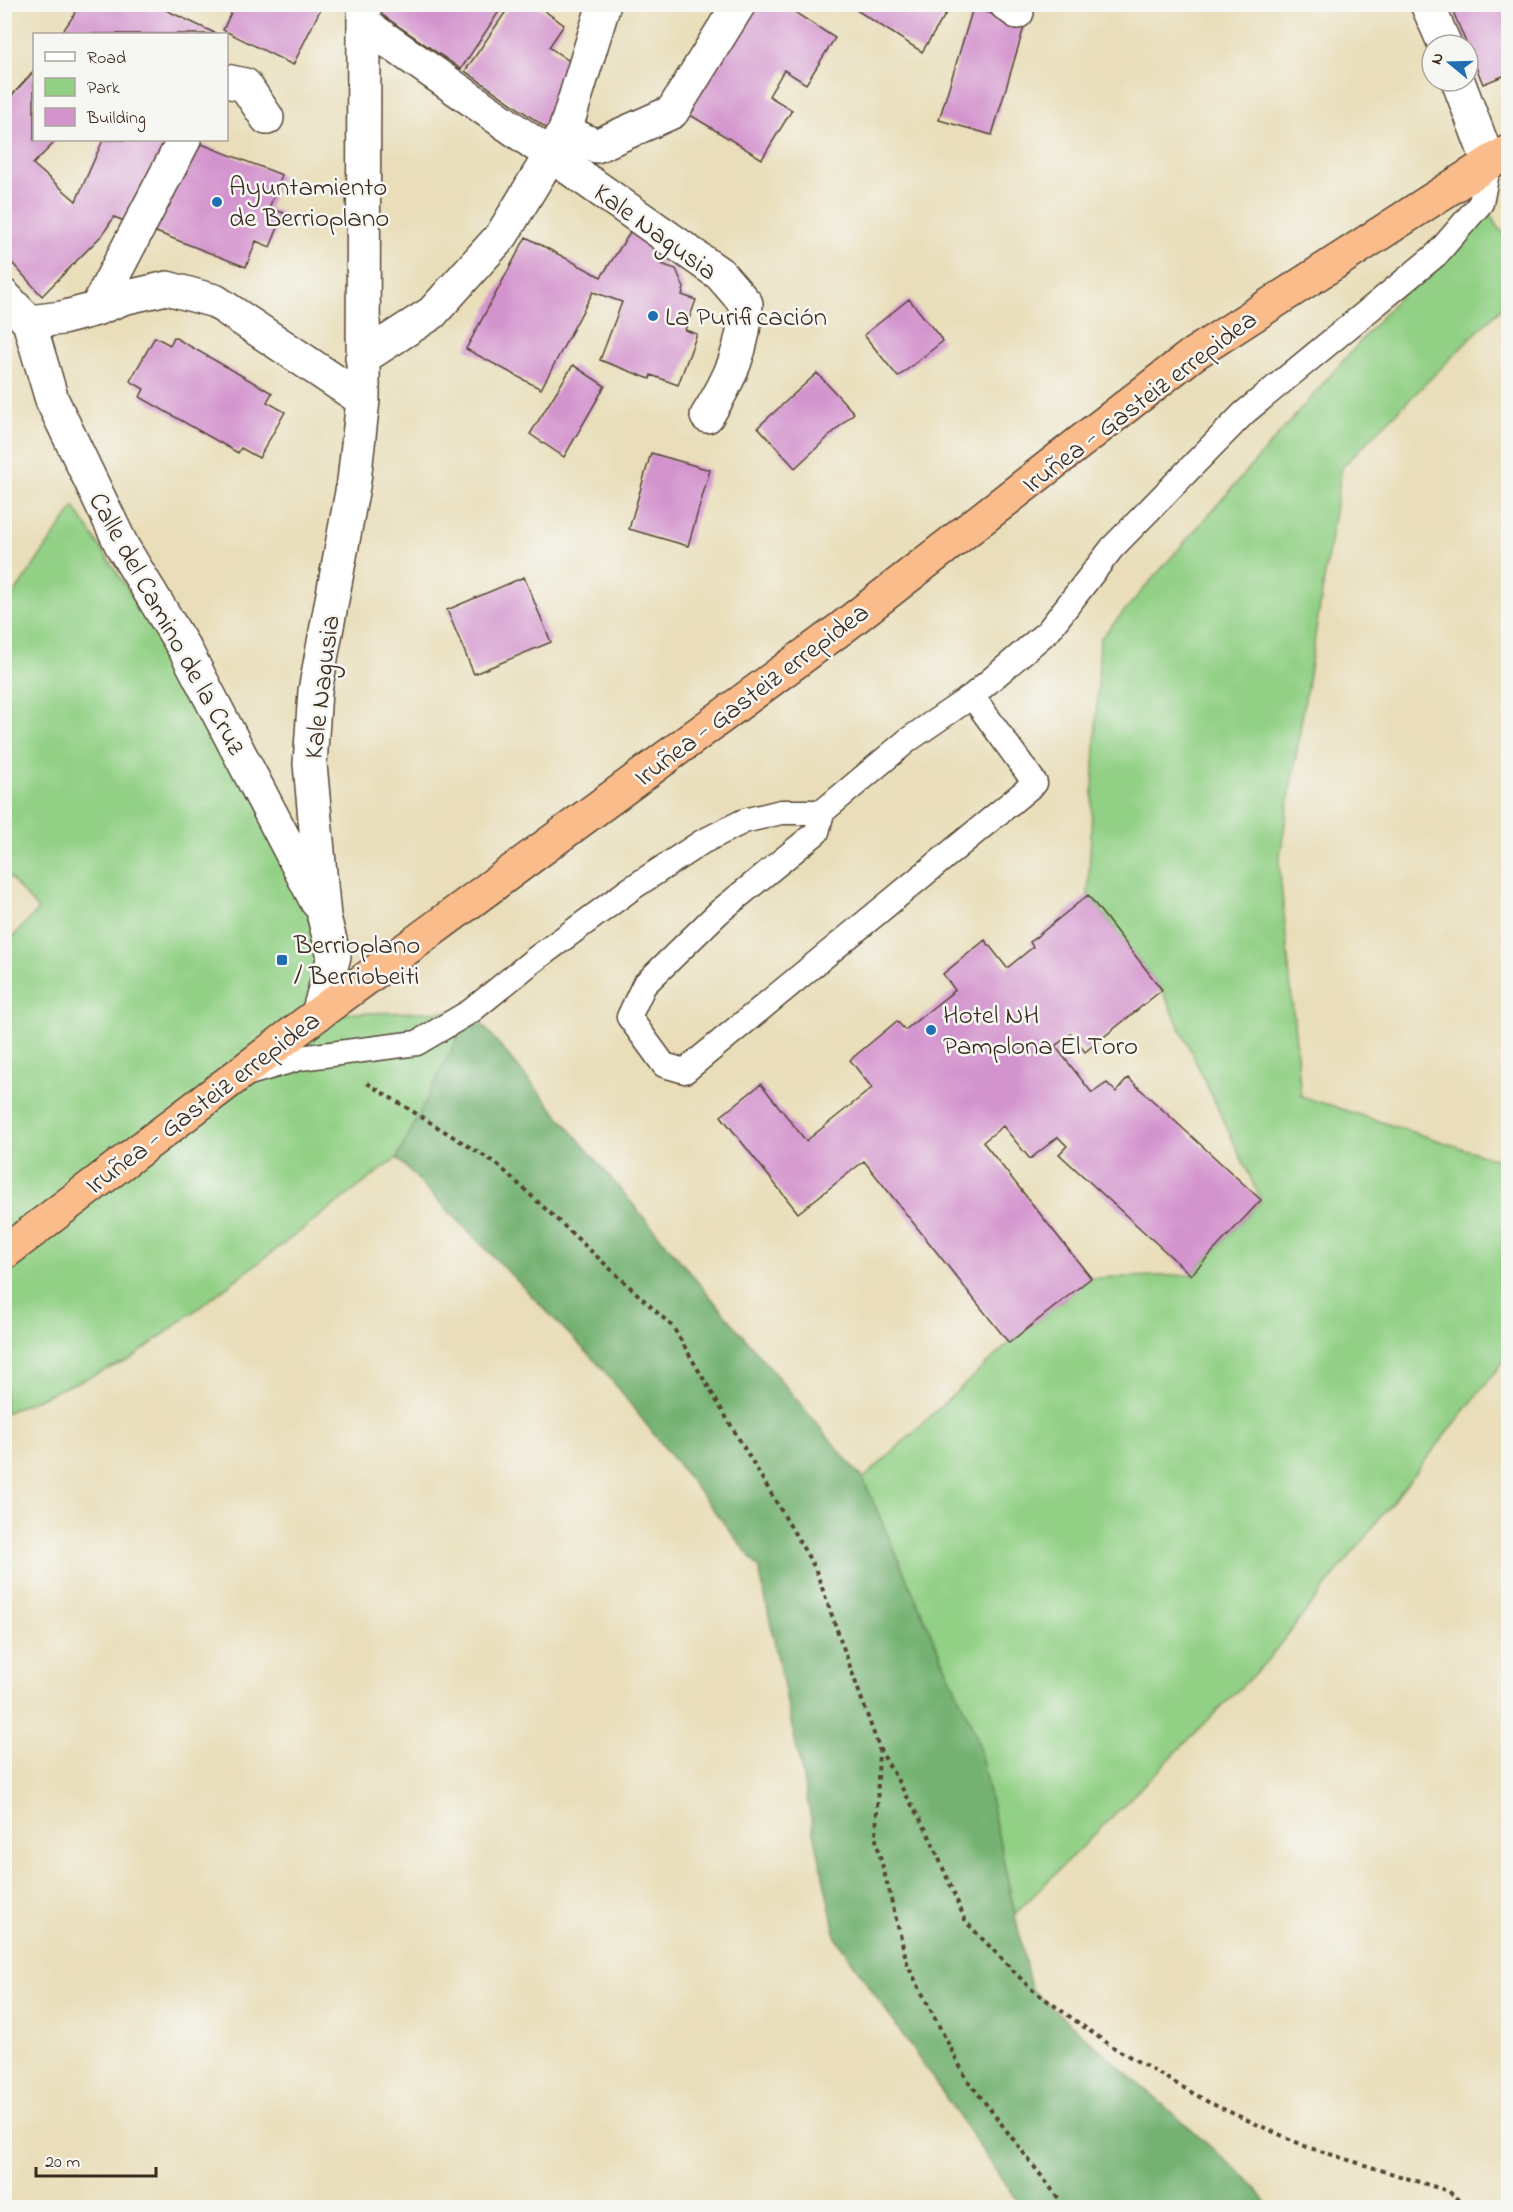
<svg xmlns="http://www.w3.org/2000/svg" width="1513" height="2212" viewBox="0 0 1513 2212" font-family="'Indie Flower',sans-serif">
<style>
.green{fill:#92d085;stroke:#667d52;stroke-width:1.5}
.forest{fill:#75b272;stroke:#586e48;stroke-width:1.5}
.building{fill:#d393cd}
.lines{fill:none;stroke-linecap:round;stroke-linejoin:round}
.service-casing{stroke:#554535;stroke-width:27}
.minor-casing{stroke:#554535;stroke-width:36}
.trunk-casing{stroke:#554535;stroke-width:36}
.path{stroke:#554535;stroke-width:4;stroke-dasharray:4.5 4.5;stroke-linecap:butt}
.service{stroke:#fff;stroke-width:24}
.minor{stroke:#fff;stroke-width:33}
.trunk{stroke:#fabc8b;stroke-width:33}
.poi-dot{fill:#1f6fb2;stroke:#f6f6f2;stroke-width:2}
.labels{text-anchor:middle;stroke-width:5;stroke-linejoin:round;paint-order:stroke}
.poi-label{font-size:27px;fill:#3b2a1e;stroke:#f6f6f2;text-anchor:start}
.street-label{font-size:27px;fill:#3b2a1e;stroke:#f6f6f2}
</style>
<rect width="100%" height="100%" fill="#f6f6f2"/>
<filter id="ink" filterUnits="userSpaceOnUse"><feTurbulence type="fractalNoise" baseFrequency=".0167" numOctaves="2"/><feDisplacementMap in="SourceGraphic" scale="12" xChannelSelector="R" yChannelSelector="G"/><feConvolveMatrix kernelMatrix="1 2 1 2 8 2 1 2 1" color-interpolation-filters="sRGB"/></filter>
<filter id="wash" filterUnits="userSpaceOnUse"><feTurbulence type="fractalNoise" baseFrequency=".008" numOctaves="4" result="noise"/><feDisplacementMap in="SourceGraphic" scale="24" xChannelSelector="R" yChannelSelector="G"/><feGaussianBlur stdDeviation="1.35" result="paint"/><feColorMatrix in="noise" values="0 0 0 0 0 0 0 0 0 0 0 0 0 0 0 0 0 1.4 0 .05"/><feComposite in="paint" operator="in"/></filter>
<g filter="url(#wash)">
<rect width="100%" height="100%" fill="#e9deb9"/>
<!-- green -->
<path class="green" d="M1481,203L1508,240V301L1342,467L1279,862L1301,1096L1508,1163V1356L1266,1662L1015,1914L977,1738L863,1479L1009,1343L1091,1278L1191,1275L1261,1200L1162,990L1088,895L1100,639Z
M74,507L254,782L324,917L318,1014L471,1011L397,1158L131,1359L5,1413V945L38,910L5,872V607Z"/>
<!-- forest -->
<path class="forest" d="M471,1011L863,1479L977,1738L1031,1989L1254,2185L1269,2207H1021L836,1938L759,1568L602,1368L397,1158Z"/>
<g id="blocks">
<!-- building -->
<path class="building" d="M77,4H153L217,34H61L74,15Z
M235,4H323L293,65L223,30Z
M388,4H504L461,69L381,14Z
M511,4H535L564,25L549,47L578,67L551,131L465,71Z
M754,4H782L835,38L806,84L784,70L769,96L792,110L762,159L687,113Z
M847,4H952L922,52Z
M1450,4H1508V74L1483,84Z
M973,8L1025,24L992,135L939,120Z
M34,71V140H57L33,164L76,201L103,140H168L132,224L114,217L103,234L42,296L4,254V104Z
M191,140L282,175L269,208L284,213L270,247L256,241L246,267L151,230Z
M631,231L664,251L661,264L676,269L684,288L682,295L696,300L685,330L697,334L678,385L651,375L650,379L600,360L622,302L593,292L541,389L466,349L526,237L601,277Z
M909,299L943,341L898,377L864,335Z
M155,337L170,345L174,337L272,393L267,402L285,412L259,458L241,448L238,453L140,397L144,389L130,381Z
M573,365L605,386L564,457L530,434Z
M817,373L854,413L795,468L758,427Z
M651,453L710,470L688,546L629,529Z
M524,577L551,642L474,674L447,610Z
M1088,895L1162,990L1085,1052L1071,1034L1055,1046L1092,1093L1107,1083L1116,1092L1128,1078L1261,1200L1191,1275L1059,1154L1067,1146L1058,1137L1030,1159L1003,1126L983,1142L1091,1278L1009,1343L864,1161L798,1213L721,1116L761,1084L806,1141L872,1088L850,1060L897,1021L905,1030L955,990L943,974L985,940L1007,968L1033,947L1030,942Z"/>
</g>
</g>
<g filter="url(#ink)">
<use href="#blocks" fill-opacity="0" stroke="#554535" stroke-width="1.5"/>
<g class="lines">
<defs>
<path id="service" d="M822,812L817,832L719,912L644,985L629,1017L664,1065L685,1071L1035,783L972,696
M249,1073L300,1058L417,1043L471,1011L534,960L632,888L702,842L744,821L781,812H822L908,740L972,696L1048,631L1112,548L1244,413L1437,254L1481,203L1489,163"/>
<path id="minor" d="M1006,4L1017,12
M1427,4L1445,45
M364,24L720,274L746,304C744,349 730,379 707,416
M226,81L245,85L267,118
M1458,81L1489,163
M565,131L596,146L672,112L739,4
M4,296L29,322L52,400L122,546L187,653L317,902
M96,309L184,140
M29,322L62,318L96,309L123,298L167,288L215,301L363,400
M362,358L432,313L502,235L565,131L604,4
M318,1014L334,956L324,917L310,764L315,691L354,481L363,400L364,4"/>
<path id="trunk" d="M4,1253L318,1014L843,627L1192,355L1489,163L1508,152"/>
</defs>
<!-- service casing -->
<use href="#service" class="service-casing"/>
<!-- minor casing -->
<use href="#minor" class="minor-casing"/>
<!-- trunk casing -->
<use href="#trunk" class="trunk-casing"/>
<!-- path -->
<path class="path" d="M367,1083L497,1164L673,1327L815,1568L879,1748L928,1833L966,1922L1031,1989L1111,2046L1210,2103L1307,2147L1448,2191L1470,2208
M879,1748L876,1840L908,1966L966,2078L1066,2208"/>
<!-- service -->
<use href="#service" class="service"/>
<!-- minor -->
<use href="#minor" class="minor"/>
<!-- trunk -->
<use href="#trunk" class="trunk"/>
</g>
</g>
<!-- markers -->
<g class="poi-dot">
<circle cx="217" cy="202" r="6"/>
<circle cx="653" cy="316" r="6"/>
<rect x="276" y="954" width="12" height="12" rx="3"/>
<circle cx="931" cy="1030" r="6"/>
</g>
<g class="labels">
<!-- poi labels -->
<g class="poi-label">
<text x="229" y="195">Ayuntamiento<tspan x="229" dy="31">de Berrioplano</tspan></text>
<text x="665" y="325">La Purificación</text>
<text x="294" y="953">Berrioplano<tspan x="294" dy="31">/ Berriobeiti</tspan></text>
<text x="943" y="1023">Hotel NH<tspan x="943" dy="31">Pamplona El Toro</tspan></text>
</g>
<!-- street labels -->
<g class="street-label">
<text transform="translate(656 231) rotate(36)" y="9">Kale Nagusia</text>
<text transform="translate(1139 401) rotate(-37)" y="9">Iruñea - Gasteiz errepidea</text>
<text transform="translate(168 623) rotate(61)" y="9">Calle del Camino de la Cruz</text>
<text transform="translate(321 687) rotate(-83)" y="9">Kale Nagusia</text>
<text transform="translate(751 694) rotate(-37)" y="9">Iruñea - Gasteiz errepidea</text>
<text transform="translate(202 1102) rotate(-37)" y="9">Iruñea - Gasteiz errepidea</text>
</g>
</g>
<!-- margin -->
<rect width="1513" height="2212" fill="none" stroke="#f6f6f2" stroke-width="24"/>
<!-- legend -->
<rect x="33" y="33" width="195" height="108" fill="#f6f6f2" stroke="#aba49d" stroke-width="1.5"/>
<rect x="45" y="52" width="30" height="9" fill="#ffffff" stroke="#aba49d" stroke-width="1.5"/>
<text x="87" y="63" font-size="18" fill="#3b2a1e">Road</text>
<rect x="45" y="78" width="30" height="18" fill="#92d085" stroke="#aba49d" stroke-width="1.5"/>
<text x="87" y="93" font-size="18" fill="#3b2a1e">Park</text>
<rect x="45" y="108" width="30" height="18" fill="#d393cd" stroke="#aba49d" stroke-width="1.5"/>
<text x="87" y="123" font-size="18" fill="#3b2a1e">Building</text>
<!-- north arrow -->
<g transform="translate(1450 63) rotate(289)"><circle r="28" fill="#f6f6f2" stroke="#aba49d" stroke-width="1.5"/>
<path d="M0-4.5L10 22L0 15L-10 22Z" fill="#1f6fb2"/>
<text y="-9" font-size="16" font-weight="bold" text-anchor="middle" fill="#3b2a1e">N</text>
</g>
<!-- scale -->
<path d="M36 2167v9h120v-9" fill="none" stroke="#3b2a1e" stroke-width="3"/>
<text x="45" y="2167" font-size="18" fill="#3b2a1e" stroke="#f6f6f2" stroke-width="4.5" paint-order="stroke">20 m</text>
</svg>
